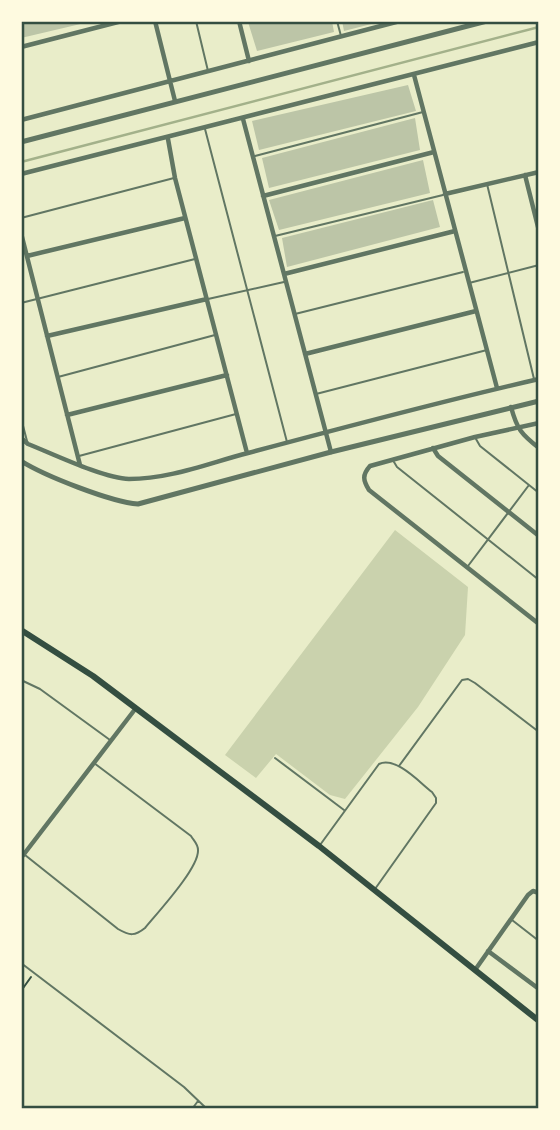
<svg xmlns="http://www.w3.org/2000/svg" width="560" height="1130" viewBox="0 0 560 1130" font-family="Arial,sans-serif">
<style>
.green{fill:#cad2ad}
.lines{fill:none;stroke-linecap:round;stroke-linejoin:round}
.stream{stroke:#a3b18a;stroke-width:2.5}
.building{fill:#bcc5a7}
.path{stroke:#344e41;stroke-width:2}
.service{stroke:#617663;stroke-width:2}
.minor{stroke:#617663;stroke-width:4.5}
.tertiary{stroke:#617663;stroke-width:5}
.secondary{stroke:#344e41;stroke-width:6}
.neatline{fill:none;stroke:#344e41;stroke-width:2.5}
</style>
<rect width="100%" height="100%" fill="#e9edc9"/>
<!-- green -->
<path class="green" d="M395,530L468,587L465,635L418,707L345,799L330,795L276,754L256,778L225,755Z"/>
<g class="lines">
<!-- stream -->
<path class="stream" d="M21,162L539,27"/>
</g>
<!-- building -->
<path class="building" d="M21,21H89V22L21,38Z
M253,21H332L334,32L257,51L248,22Z
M342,21H379V22L344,31Z
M408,85L416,111L259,150L252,121Z
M415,118L420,150L269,188L262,158Z
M423,160L430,193L279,230L269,200Z
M433,200L440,227L287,267L282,238Z"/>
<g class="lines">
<!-- path -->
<path class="path" d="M21,991L31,977"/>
<!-- service -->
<path class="service" d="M196,21L208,71
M337,21L341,36
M205,129L287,442
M255,156L423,112
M487,184L534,379
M21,218L174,178
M275,236L443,195
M469,283L539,265
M208,299L284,282
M21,303L195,259
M295,314L463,272
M58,377L215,335
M316,394L487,350
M21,418L27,441
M476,439L480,446L539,493
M79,456L236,414
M394,462L397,467L539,580
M468,566L529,485
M21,680L40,689L110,740
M275,758L344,810
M399,766L462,680L468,679L475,683L539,732
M320,845L379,764C396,756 420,783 432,792L436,798V803L375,889
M25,855L118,929C130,936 135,936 145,928C158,912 199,868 198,850C198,844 194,841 191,836L94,763
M512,920L539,941
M21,963L184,1087L207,1109
M192,1109L198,1101"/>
<!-- minor -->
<path class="minor" d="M155,21L175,101
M239,21L249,61
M21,47L122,21
M414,75L497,388
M243,119L331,452
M21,120L400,21
M168,139L175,178L247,453
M21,174L539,42
M525,175L539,231
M445,194L539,172
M263,196L434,152
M21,233L80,465
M27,256L185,218
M284,274L455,231
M47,336L207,299
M305,354L476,311
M511,407C517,429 521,434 539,448
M67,415L227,375
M539,423L475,437L370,466C362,475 363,480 369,490L539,624
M21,438L28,444C51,453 105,479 129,479C170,479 209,463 248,453C345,427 442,401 539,379
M433,448L438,456L539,536
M21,858L136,708
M488,951L539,989
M475,970L528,895L533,891L539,893"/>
<!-- tertiary -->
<path class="tertiary" d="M21,142L487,21
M21,461C45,476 111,502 138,504L331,452L539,401"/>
<!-- secondary -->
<path class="secondary" d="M21,630L93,676L319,846L539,1021"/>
</g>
<!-- border -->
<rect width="560" height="1130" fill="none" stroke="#fefae0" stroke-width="46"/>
<rect x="23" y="23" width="514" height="1084" class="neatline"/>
</svg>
